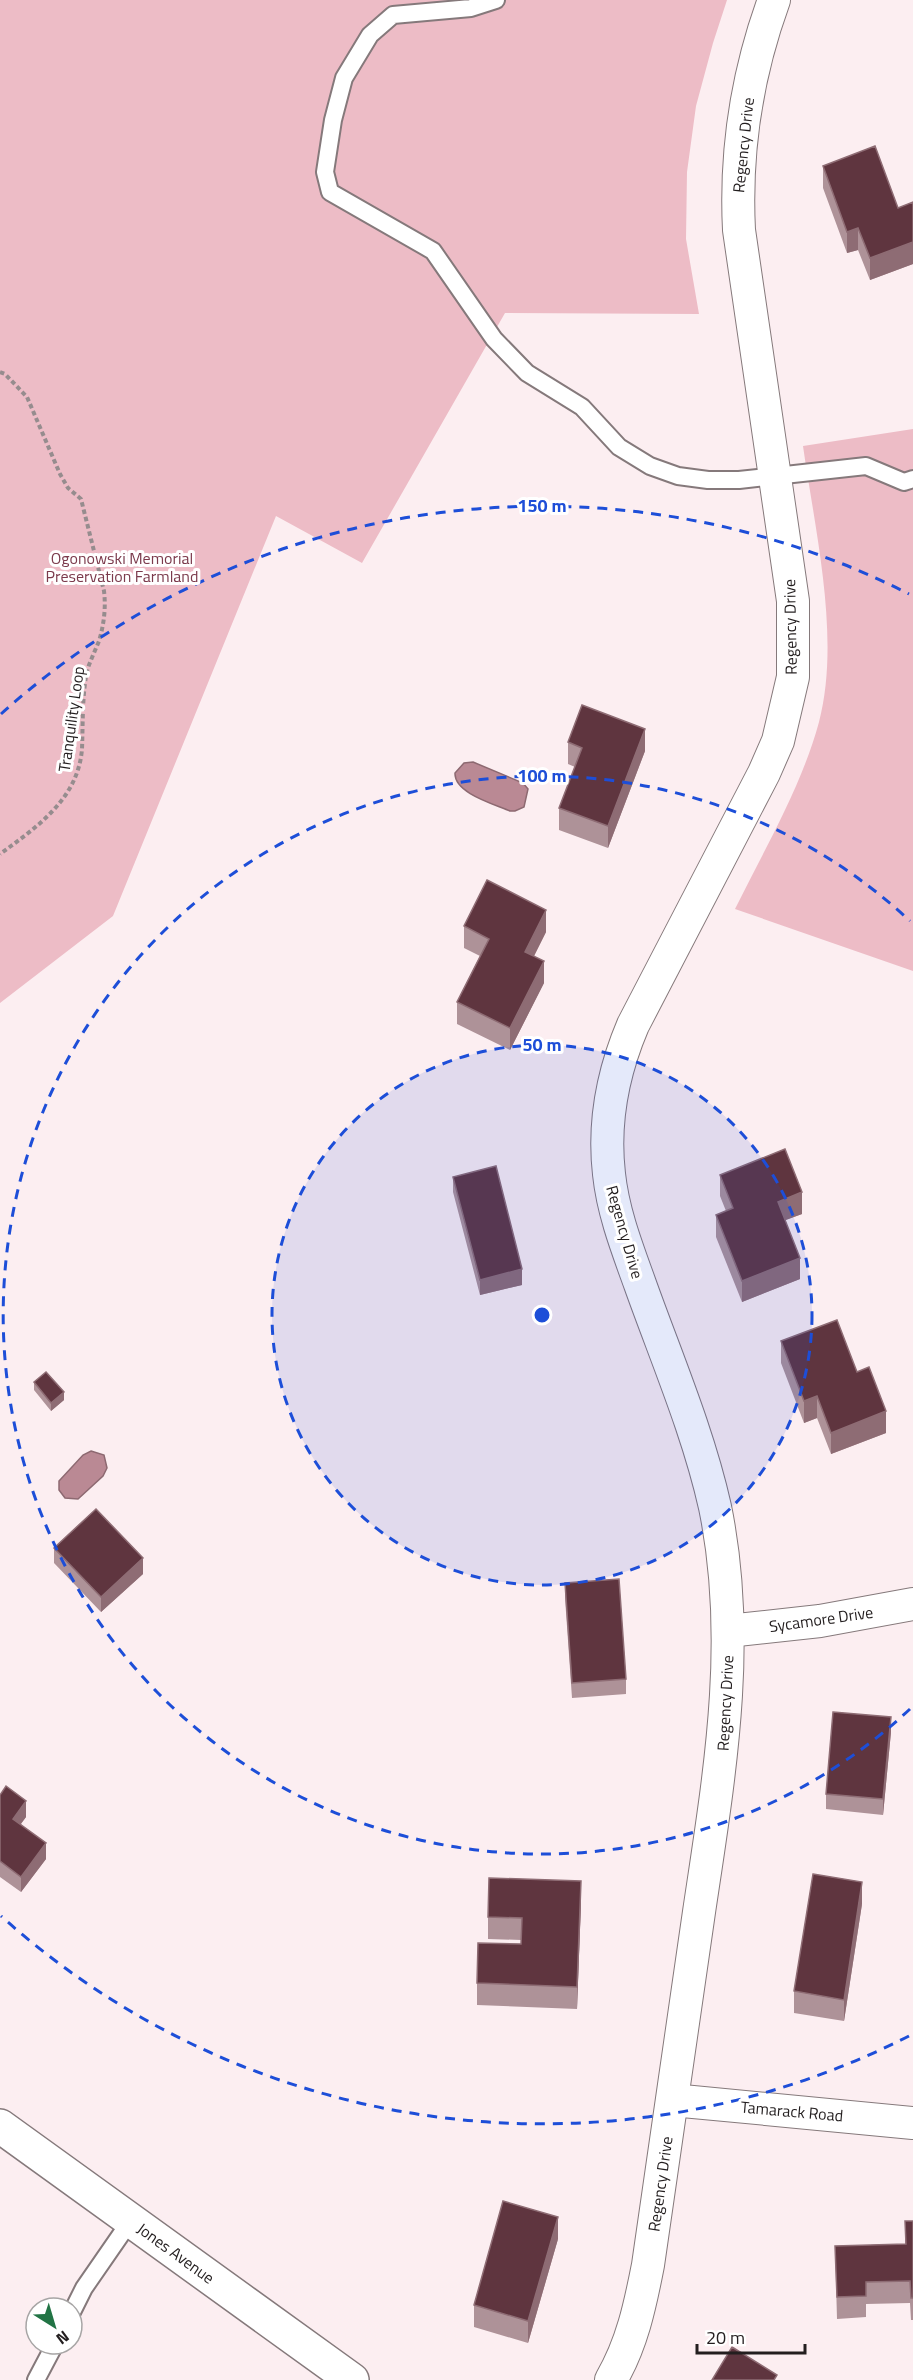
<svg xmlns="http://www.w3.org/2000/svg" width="913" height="2380" viewBox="0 0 913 2380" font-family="'Titillium Web',sans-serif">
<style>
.green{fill:#edbcc6}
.water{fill:#ba8994;stroke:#8d6971;stroke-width:1.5}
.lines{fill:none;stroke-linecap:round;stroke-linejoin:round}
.service-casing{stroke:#85797b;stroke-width:20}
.minor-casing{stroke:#85797b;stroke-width:34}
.tertiary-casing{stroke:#85797b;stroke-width:36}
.path{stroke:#968c8e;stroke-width:4;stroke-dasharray:4.5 3;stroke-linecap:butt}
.service{stroke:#fff;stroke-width:16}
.minor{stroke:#fff;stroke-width:32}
.tertiary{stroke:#fff;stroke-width:33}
.wall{fill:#ae9298}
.shaded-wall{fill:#8e6c74}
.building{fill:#5f353f;stroke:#8e6c74;stroke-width:1.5}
.ring{fill:none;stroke:#1d4ed8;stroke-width:3;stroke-dasharray:10 8}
.labels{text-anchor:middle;stroke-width:6;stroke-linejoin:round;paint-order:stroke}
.street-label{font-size:16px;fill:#231e1f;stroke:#fff}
.park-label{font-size:16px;fill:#7b3a4c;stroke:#fff}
.centre{fill:#1d4ed8;stroke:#fff;stroke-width:3}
.ring-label{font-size:18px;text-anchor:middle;font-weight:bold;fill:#1d4ed8;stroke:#fff;stroke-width:6;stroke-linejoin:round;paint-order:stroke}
</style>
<rect width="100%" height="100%" fill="#fceef1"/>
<!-- green -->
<path class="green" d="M0,0H727L713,43L696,106L687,172L686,239L699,314L505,313L362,563L276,516L113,916L0,1003Z
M913,429V971L735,909C765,848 801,788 819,722C841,638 815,531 803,446Z"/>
<!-- water -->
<path class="water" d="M473,762L523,783L528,789L524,807L515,811H510C494,804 454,793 455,773L464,763Z
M91,1451L104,1455L107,1468L103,1476L78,1499L65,1498L59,1490V1481L83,1455Z"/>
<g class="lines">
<defs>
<path id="service" d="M496,0L471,8L393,15L370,35L344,78L333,120L325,172L330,192L433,251L494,339L527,373L582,407L619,447L650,466L678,476L708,480H739L866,466L904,482L913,479
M72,2312L84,2288L131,2220
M36,2380L55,2344"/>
<path id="minor" d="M728,1631L820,1621L913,1604
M672,2100L913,2123
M611,2380C632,2344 640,2306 648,2265C665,2147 682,2030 699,1912C719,1778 743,1642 715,1507C698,1431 666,1357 640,1284C627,1248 613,1212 609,1174C603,1122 613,1072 633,1025L764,773L778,741L793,677V601L739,230C735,151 747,74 774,0"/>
<path id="tertiary" d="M0,2126L352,2380"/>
</defs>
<!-- service casing -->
<use href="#service" class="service-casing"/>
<!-- minor casing -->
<use href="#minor" class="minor-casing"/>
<!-- tertiary casing -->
<use href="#tertiary" class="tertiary-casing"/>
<!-- path -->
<path class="path" d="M0,372L5,374L27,397L60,474L68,488L81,499L104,591C106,608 104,624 99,641C95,651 90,661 87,671C82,696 83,723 82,749C78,799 37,827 0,854"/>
<!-- service -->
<use href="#service" class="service"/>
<!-- minor -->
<use href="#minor" class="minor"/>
<!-- tertiary -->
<use href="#tertiary" class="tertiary"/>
</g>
<!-- wall -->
<path class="wall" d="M823,166L898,208L913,202V264L870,280L858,250L847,253L823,188Z
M568,742L645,751L608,848L559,830V808L575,767L568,764Z
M464,926L546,932L534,956L544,983L510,1050L457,1024V1002L480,956L464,948Z
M720,1175L802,1214L785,1220L800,1279L742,1302L716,1237V1215L726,1211L720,1196Z
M453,1177L522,1285L480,1295L453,1192Z
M781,1341L857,1372L886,1433L831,1454L817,1418L804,1423L781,1363Z
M34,1382L64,1400L51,1411L34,1390Z
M54,1548L143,1574L101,1612L54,1563Z
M565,1583L626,1679V1694L572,1698L565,1598Z
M891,1732L883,1815L826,1809V1794Z
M0,1795L26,1817L21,1824L46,1859L21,1892L0,1877Z
M581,1903L577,2009L477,2005V1983L521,1944V1940L488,1939V1917Z
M862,1904L844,2021L794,2013V1991Z
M905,2221H913V2320H911L910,2303L866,2304V2317L837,2319L835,2246L905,2244Z
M558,2239L528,2343L474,2327V2305Z"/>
<!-- shaded-wall -->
<path class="shaded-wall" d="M858,228V250L847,253V232Z
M913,242V264L870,280V258Z
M645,729V751L608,848V826Z
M546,910V932L525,974V952Z
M544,961V983L510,1050V1028Z
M802,1192V1214L778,1223V1202Z
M800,1258V1279L742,1302V1281Z
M522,1269V1285L480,1295V1280Z
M64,1392V1400L51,1411V1403Z
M817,1396V1418L804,1423V1401Z
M886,1411V1433L831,1454V1433Z
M143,1558V1574L101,1612V1597Z
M891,1717V1732L883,1815V1799Z
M26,1801V1817L13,1834V1819Z
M46,1843V1859L21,1892V1877Z
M581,1881V1903L577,2009V1987Z
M862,1882V1904L844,2021V2000Z
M558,2217V2239L528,2343V2321Z"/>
<!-- building -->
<path class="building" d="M875,146L898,208L913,202V242L870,258L858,228L847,232L823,166Z
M582,705L645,729L608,826L559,808L582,748L568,742Z
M487,880L546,910L525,952L544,961L510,1028L457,1002L489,939L464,926Z
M785,1149L802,1192L778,1202L800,1258L742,1281L716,1215L733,1208L720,1175Z
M496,1166L522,1269L480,1280L453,1177Z
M837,1320L857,1372L869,1367L886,1411L831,1433L817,1396L804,1401L781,1341Z
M46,1372L64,1392L51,1403L34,1382Z
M96,1509L143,1558L101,1597L54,1548Z
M619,1579L626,1679L572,1683L565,1583Z
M833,1712L891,1717L883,1799L826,1794Z
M6,1786L26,1801L13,1819L46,1843L21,1877L0,1861V1795Z
M813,1874L862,1882L844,2000L794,1991Z
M489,1878L581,1881L577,1987L477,1983L478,1943L521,1944L522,1918L488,1917Z
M503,2201L558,2217L528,2321L474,2305Z
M905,2221H913V2298H911L910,2281L866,2282V2296L837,2297L835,2246L906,2244Z
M732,2347L777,2375L774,2380H712Z"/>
<!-- distance rings -->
<circle cx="542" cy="1315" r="270" fill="#1d4ed8" fill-opacity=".12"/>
<g class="ring">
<circle cx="542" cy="1315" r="270"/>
<path d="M910 1709A539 539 0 1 1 910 921"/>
<path d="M909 2036A809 809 0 0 1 1 1916M1 714A809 809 0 0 1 909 594"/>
</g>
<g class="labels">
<!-- street labels -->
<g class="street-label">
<text transform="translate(743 145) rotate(-84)" y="6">Regency Drive</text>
<text transform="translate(790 627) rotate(-91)" y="6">Regency Drive</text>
<text transform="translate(71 719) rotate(-82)" y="6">Tranquility Loop</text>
<text transform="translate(625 1232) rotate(74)" y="6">Regency Drive</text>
<text transform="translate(821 1619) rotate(-8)" y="6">Sycamore Drive</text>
<text transform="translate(725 1703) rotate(-87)" y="6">Regency Drive</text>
<text transform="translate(792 2111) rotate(5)" y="6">Tamarack Road</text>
<text transform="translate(660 2184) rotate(-82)" y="6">Regency Drive</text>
<text transform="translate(176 2253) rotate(36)" y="6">Jones Avenue</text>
</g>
<!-- park labels -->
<g class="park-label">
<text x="122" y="564">Ogonowski Memorial<tspan x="122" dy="18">Preservation Farmland</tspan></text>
</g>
</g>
<circle cx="542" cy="1315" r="9" class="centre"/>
<g class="ring-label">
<text x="542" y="512">150 m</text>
<text x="542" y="782">100 m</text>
<text x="542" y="1051">50 m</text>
</g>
<!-- north arrow -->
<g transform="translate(54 2326) rotate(143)"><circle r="28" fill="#ffffff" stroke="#a7a5a5" stroke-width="1.5"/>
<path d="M0-4.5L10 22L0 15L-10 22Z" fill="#227445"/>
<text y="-9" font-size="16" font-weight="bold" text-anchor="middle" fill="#231e1f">N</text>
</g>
<!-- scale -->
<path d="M697 2344v9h108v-9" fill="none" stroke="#231e1f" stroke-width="3"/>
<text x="706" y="2344" font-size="18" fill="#231e1f" stroke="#ffffff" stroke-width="4.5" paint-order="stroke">20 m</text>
</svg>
